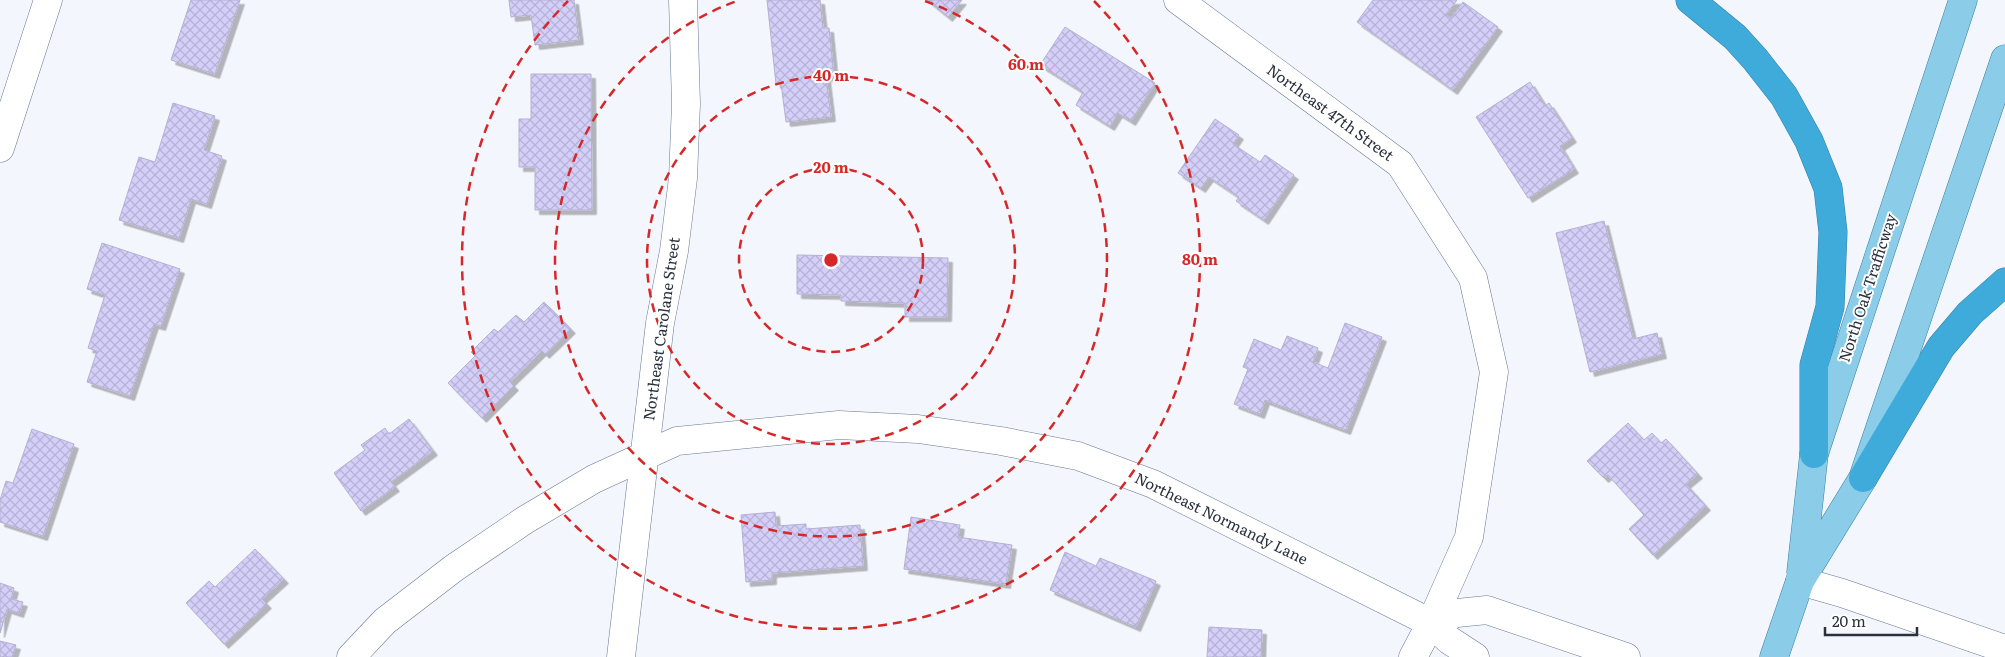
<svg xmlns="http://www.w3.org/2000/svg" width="2005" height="657" viewBox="0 0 2005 657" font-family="Literata,serif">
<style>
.building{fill:url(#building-cross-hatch);stroke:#b4b0d1;filter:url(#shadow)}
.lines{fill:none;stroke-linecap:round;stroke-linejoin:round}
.minor-casing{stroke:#687894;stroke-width:29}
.major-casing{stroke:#3780a4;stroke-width:29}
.highway-casing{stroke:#3780a4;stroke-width:29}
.minor{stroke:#fff;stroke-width:28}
.major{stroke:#8bcde9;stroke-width:28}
.highway{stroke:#3eabdb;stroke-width:28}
.ring{fill:none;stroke:#d62828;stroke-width:2.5;stroke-dasharray:9 6}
.labels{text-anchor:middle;stroke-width:4;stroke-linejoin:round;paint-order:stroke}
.street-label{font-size:15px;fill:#2a313d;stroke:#fff}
.centre{fill:#d62828;stroke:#fff;stroke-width:2.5}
.ring-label{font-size:15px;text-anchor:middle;font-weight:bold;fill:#d62828;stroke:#fff;stroke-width:4;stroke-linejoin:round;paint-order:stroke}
</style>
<defs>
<pattern id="building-cross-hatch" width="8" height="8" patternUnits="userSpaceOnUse" patternTransform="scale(1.25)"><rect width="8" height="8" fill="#d4cff9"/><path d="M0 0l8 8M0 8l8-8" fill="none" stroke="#b6b2d6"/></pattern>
<filter id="shadow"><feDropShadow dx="4.5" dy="4.5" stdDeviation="0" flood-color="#0004"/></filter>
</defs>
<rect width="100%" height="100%" fill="#f3f6fd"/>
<!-- building -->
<path class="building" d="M191,0H240L215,74L171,60Z
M509,0H574L579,40L535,45L531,15L511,17Z
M767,0H820L823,28H829L834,76L826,77L831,117L786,122L781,83L776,84Z
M927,0H962L948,17Z
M1373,0H1457L1446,15L1451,18L1463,2L1498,27L1453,90L1357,22Z
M1065,27L1155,83L1131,121L1118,113L1110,126L1076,105L1083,92L1040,65Z
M531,74H591L592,210H535V167H519V119H531Z
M1530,82L1545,106L1549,103L1572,138L1560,146L1574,169L1528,198L1476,117Z
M173,103L215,116L204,150L222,156L207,204L191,199L179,238L119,220L139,157L155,162Z
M1215,119L1239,135L1233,144L1260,162L1265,155L1294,175L1264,220L1236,201L1239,197L1209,177L1201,188L1178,173Z
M1604,221L1633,339L1657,333L1662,354L1590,372L1556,233Z
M102,243L180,269L161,326L154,324L130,396L87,382L97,351L88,348L105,295L87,289Z
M797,255L948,258L947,317H905V303L841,301V295L797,294Z
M544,302L571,329L545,354L542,351L510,382L514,386L482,418L448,383L475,356L471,352L494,329L498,332L516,315L524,322Z
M1345,323L1382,337L1346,430L1265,400L1260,414L1234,404L1248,369L1243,367L1254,339L1281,350L1287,336L1318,348L1313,362L1328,368Z
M409,419L433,451L391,482L395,487L361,511L334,473L365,450L361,445L385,428L389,434Z
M1628,423L1644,440L1652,433L1661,443L1666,439L1698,474L1686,484L1706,506L1653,555L1629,529L1644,515L1608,475L1604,478L1587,461Z
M32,429L74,444L43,536L0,522V500L6,481L13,483Z
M775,512L776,526L806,524V529L860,525L863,566L772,573V580L746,582L741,515Z
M911,517L960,525L958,537L1012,545L1006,584L904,569Z
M255,549L284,579L262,599L267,604L224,644L186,603L209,581L215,587Z
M1065,552L1096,566L1100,558L1156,581L1136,627L1050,590Z
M0,583L14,588L11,599L23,602L19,613L7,609L0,633Z
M1209,627L1262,630L1261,657H1207Z
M0,641L16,645L12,657H0Z"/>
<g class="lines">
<defs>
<path id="minor" d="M1178,0L1400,164L1473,278L1494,372L1469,537L1431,623L1413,657
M0,148L48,0
M1800,581L1842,593L2005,649
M1431,623L1457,613L1487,610L1626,657
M351,657L385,621L454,568L525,520L594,479L677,441L839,425L918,429L1001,441L1078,456L1153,484L1431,623L1449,640L1475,657
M621,657L660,323L674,251L683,178L686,104L683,0"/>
<path id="major" d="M1801,572L1814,454L1963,0
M1774,657L1800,581L1863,478L2005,59"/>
<path id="highway" d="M1690,0L1735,37L1755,59L1784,96L1809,141L1828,188L1833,232L1830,307L1814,365V454
M1863,478L1941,347L1970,313L2005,282"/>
</defs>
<!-- minor casing -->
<use href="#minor" class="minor-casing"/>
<!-- major casing -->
<use href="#major" class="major-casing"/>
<!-- highway casing -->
<use href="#highway" class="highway-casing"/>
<!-- minor -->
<use href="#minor" class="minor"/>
<!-- major -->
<use href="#major" class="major"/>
<!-- highway -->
<use href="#highway" class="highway"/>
</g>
<!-- distance rings -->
<g class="ring">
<circle cx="831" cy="260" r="92"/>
<circle cx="831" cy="260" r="184"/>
<path d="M925 1A276 276 0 1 1 737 1"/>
<path d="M1094 1A369 369 0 1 1 568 1"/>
</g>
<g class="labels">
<!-- street labels -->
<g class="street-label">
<text transform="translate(1330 113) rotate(36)" y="5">Northeast 47th Street</text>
<text transform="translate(1868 288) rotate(-72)" y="5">North Oak Trafficway</text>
<text transform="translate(662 329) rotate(-82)" y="5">Northeast Carolane Street</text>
<text transform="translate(1221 519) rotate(26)" y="5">Northeast Normandy Lane</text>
</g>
</g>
<circle cx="831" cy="260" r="8" class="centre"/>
<g class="ring-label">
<text x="1026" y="70">60 m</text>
<text x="831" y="81">40 m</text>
<text x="831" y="173">20 m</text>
<text x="1200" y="265">80 m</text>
</g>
<!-- scale -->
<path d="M1825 627v8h92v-8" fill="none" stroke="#2a313d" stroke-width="2.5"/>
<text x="1832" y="627" font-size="15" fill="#2a313d" stroke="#ffffff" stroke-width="4" paint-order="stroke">20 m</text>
</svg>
